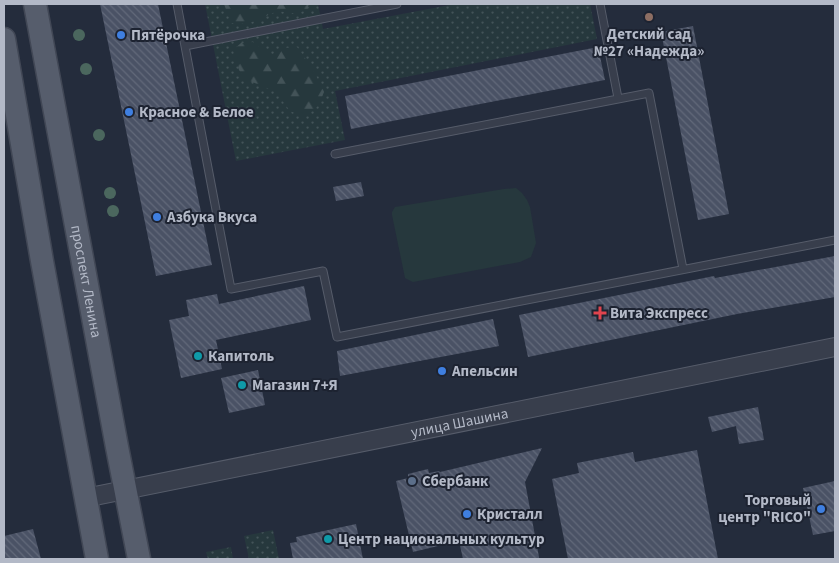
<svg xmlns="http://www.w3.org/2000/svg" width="839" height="563" viewBox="0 0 839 563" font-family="'Source Sans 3',sans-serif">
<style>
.grass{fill:url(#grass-dots)}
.forest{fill:url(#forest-firs)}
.garden{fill:#26383d}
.building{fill:url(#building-back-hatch)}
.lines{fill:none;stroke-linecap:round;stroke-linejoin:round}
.service-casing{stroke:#565c6a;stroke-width:9}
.tertiary-casing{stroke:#565c6a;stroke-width:20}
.primary-casing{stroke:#414755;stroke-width:25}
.service{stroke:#383e4c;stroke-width:7}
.tertiary{stroke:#383e4c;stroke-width:18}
.primary{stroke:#565d6c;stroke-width:22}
.tree{fill:#4b675e}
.education-dot{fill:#8d6e63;stroke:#1d2331;stroke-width:2}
.shop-dot{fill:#3f7fe0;stroke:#1d2331;stroke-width:2}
.health-dot{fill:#e0444e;stroke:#1d2331;stroke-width:2}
.culture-dot{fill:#0f9aa8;stroke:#1d2331;stroke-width:2}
.service-dot{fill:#5c6f8a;stroke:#1d2331;stroke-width:2}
.labels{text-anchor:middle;stroke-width:4;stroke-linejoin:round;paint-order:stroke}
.poi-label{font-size:15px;font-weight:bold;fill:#b3b9c7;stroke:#1d2331;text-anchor:start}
.street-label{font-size:15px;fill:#b3b9c7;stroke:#1d2331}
</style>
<defs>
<pattern id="grass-dots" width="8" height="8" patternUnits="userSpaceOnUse" patternTransform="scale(1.25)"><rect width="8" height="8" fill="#26383d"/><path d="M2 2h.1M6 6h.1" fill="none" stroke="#435358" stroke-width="1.8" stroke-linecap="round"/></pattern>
<pattern id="forest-firs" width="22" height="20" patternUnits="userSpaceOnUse" patternTransform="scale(1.25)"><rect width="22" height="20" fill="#26383d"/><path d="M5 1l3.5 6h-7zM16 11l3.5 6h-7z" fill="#435358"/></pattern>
<pattern id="building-back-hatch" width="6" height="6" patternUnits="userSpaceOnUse" patternTransform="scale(1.25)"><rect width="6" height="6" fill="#4a5265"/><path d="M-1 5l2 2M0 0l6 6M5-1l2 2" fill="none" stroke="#62697a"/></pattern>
</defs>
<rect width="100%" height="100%" fill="#242c3c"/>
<!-- grass -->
<path class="grass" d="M205,4H318L323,29L455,4H590L597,39L335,91L345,140L236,161Z
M273,530L279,559H249L244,536Z
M231,547L233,559H208L206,552Z"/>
<!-- forest -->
<path class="forest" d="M224,4H309L307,9L299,13H290L278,11L247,24L231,23Z
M253,42L270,56L276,55L285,48L297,47L312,68L324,91C320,105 316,111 302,116L290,111L276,92L245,79L239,70L233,50L241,43Z"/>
<!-- garden -->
<path class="garden" d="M516,188L522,193L527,200L530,207L536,243L531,257L520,262L413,282L405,278L392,215V212L395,207L504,189Z"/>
<!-- building -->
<path class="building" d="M100,4H158L212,265L156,276Z
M693,26L729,214L698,220L661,32Z
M598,47L605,80L351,129L345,96Z
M361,182L364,196L336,201L333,187Z
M835,256V297L737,314L528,357L519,315L714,276L715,278Z
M304,286L311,320L216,340L222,369L181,378L169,320L189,316L186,300L217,294L219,304Z
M493,319L499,346L340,376L337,351Z
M258,370L265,405L229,413L221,378Z
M758,407L764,440L739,444L736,426L712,432L708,417Z
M542,448L525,482L539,557V559H463L459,541L413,552L396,481L408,478V474L428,469L429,473L439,471L440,472Z
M697,450L718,559H568L552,479L579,473L577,463L633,452L635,462Z
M835,481V531L813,535L803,488Z
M356,524L363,559H293L290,543L297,542L296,537Z
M33,529L41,559H4V536Z"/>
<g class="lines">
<defs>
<path id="service" d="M177,4L231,289L323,271L337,337L835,240
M600,4L618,98
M185,46L397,4
M335,154L649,93L683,269"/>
<g id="tertiary">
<path id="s1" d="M85,498L835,347"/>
</g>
<g id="primary">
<path id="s2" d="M35,4L117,447L139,559"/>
<path d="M4,39L42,261L97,559"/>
</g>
</defs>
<!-- service casing -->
<use href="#service" class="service-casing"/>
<!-- tertiary casing -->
<use href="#tertiary" class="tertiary-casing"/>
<!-- primary casing -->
<use href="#primary" class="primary-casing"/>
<!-- service -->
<use href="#service" class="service"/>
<!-- tertiary -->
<use href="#tertiary" class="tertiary"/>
<!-- primary -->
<use href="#primary" class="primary"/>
</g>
<!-- trees -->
<g class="tree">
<circle cx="79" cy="35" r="6"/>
<circle cx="86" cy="69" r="6"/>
<circle cx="99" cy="135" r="6"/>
<circle cx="110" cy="193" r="6"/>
<circle cx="113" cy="211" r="6"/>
</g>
<!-- markers -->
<circle class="education-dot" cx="649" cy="17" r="5"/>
<g class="shop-dot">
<circle cx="121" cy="35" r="5"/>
<circle cx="129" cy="112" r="5"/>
<circle cx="157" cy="217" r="5"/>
<circle cx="442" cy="371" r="5"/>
<circle cx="821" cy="509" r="5"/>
<circle cx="467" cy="514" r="5"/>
</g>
<path class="health-dot" d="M597.5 305.5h5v5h5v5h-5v5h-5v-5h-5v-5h5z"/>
<g class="culture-dot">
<circle cx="198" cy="356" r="5"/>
<circle cx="242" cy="385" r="5"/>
<circle cx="328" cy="539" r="5"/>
</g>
<circle class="service-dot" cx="412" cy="481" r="5"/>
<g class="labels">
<!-- poi labels -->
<g class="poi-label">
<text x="649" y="39" text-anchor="middle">Детский сад<tspan x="649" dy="17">№27 «Надежда»</tspan></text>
<text x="131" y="40">Пятёрочка</text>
<text x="139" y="117">Красное &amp; Белое</text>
<text x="167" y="222">Азбука Вкуса</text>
<text x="610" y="318">Вита Экспресс</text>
<text x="208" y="361">Капитоль</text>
<text x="452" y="376">Апельсин</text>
<text x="252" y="390">Магазин 7+Я</text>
<text x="422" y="486">Сбербанк</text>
<text x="811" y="505" text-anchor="end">Торговый<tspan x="811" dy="17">центр "RICO"</tspan></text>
<text x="477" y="519">Кристалл</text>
<text x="338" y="544">Центр национальных культур</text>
</g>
<!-- street labels -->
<g class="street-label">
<text dy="5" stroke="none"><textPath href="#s2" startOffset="282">проспект Ленина</textPath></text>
<text dy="5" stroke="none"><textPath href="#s1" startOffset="382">улица Шашина</textPath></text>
</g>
</g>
<!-- border -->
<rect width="839" height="563" fill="none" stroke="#b3b9c7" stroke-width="10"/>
</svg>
